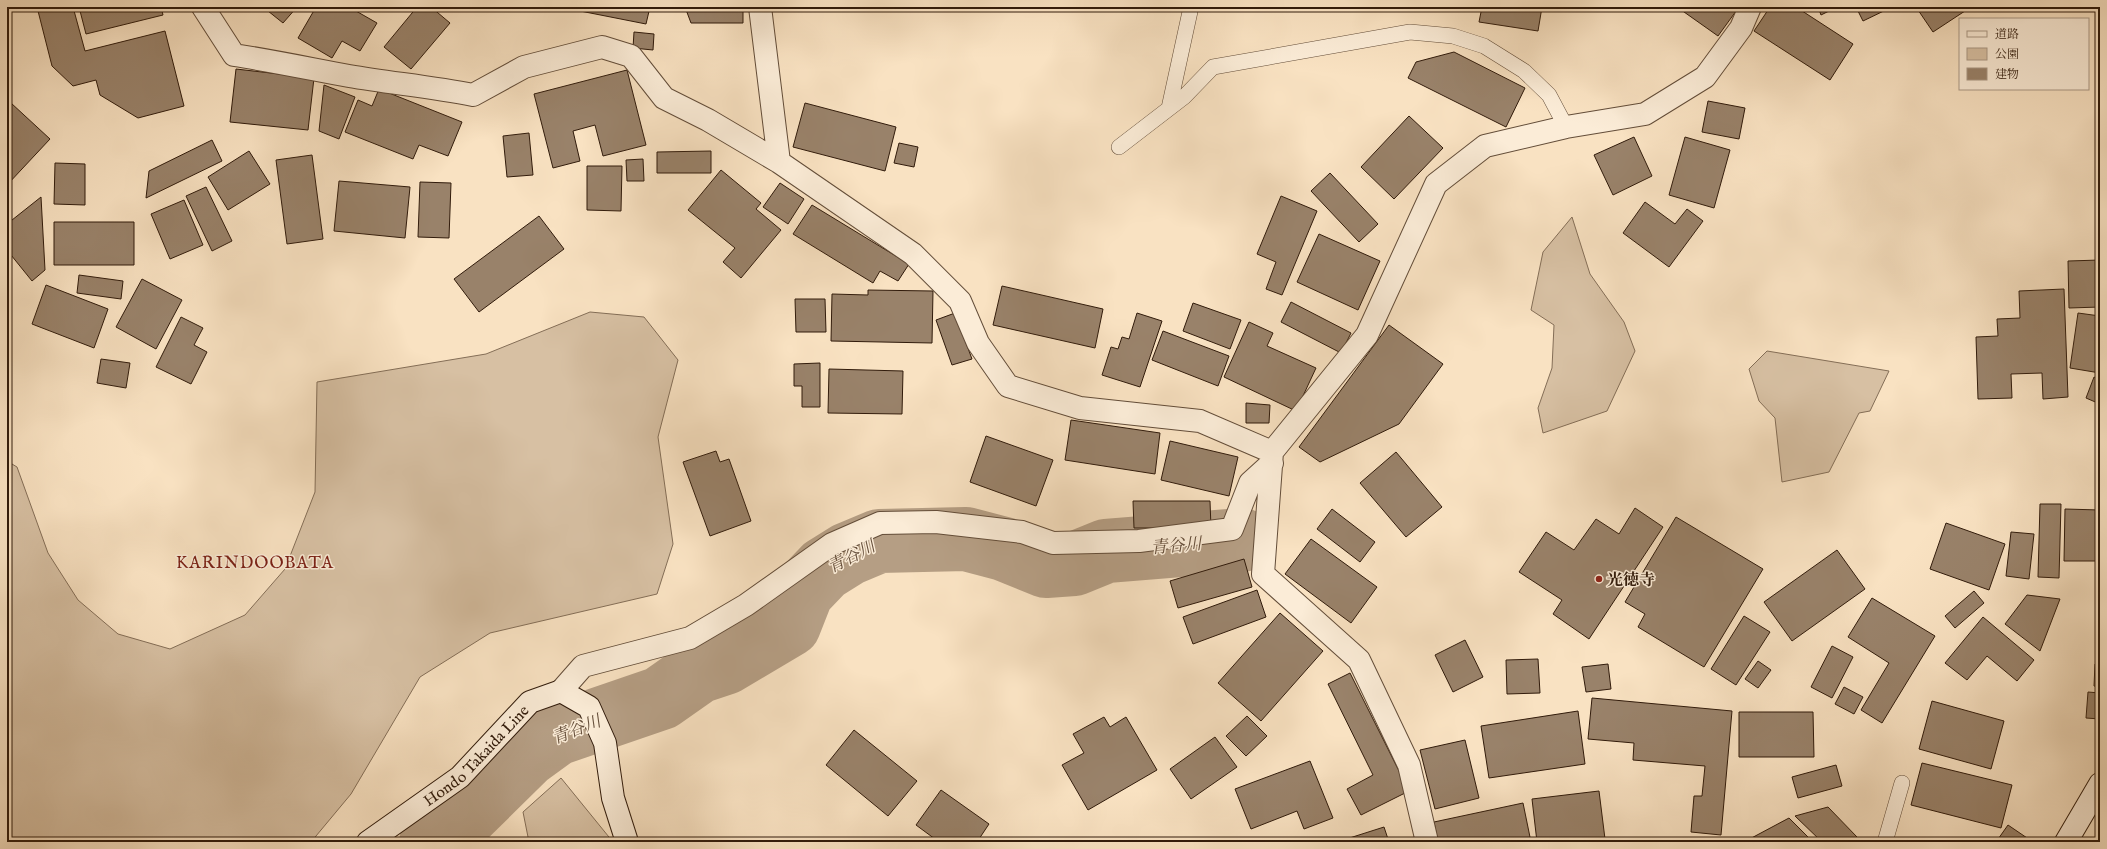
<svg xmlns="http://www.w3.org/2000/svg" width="2107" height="849" viewBox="0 0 2107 849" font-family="'IM FELL English','Noto Serif JP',serif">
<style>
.green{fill:#d7c0a3;stroke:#846e57}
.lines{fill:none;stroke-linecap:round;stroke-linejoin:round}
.river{stroke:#b59e84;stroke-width:64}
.building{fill:#99826a;stroke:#311b0b}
.service-casing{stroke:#634d39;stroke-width:16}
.minor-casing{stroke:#634d39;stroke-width:24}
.secondary-casing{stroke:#311b0b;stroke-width:24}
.service{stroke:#fbecd7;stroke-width:15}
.minor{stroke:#fbecd7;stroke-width:22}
.secondary{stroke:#fbecd7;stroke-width:22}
.poi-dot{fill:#8f2418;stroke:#fbecd7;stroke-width:1.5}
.labels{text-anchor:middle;stroke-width:3;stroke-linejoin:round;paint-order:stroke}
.poi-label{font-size:16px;font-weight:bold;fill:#311b0b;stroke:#fbecd7;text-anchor:start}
.street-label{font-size:16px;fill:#311b0b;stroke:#fbecd7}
.water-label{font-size:17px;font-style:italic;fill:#664f3b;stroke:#fbecd7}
.neighbourhood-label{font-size:17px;letter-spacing:1px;fill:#7a1f14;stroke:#fbecd7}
</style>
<rect width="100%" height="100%" fill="#f9e2c2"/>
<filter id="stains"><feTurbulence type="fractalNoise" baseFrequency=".005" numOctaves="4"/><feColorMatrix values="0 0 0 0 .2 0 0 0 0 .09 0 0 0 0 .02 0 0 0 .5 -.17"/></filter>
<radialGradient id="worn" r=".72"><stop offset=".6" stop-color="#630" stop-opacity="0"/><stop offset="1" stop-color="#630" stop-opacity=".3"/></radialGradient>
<!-- green -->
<path class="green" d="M1572,217L1590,274L1624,322L1635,351L1607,411L1543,433L1538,408L1552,368L1554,325L1531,310L1543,252Z
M590,312L644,317L678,360L658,437L673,544L657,594L490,633L420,677L351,794L311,842H7V461L17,467L48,553L78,600L118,634L170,649L245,615L285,569L315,492L317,382L486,354Z
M1767,351L1889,371L1870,411L1859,413L1829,472L1782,482L1775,418L1759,401L1749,369Z
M561,778L613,842H529L523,812Z"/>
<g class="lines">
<!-- river -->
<path class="river" d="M431,842L463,818L527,755L556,734L661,698L698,672L725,663L789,625L802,592L824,569L848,554L879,541L966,539L1004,549L1046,566L1074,564L1106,551L1242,540"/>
</g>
<!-- building -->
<path class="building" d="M37,7H73L85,51L165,31L184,106L138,118L100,95L96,80L73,86L52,66Z
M79,7H161L163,15L86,34Z
M263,7H297L283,23Z
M316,7H349L377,23L360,51L342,41L332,58L298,38Z
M417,7H431L450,23L411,69L384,47Z
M560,7H650L646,24Z
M685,7H743V23H691Z
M1482,7H1542L1538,31L1479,22Z
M1677,7H1739L1718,36Z
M1770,7H1796L1853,44L1830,80L1754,31Z
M1818,7H1837L1821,15Z
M1856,7H1892L1863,21Z
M1916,7H1967L1968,9L1933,32Z
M634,32L654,34L653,50L633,48Z
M1454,52L1525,88L1506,127L1408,78L1416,62Z
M236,69L314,78L308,130L230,122Z
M627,70L646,145L603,156L595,125L573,131L580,161L553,168L534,94Z
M324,85L355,97L339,139L319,131Z
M379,89L462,122L448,156L419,145L413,159L345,132L358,100L372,106Z
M1708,101L1745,108L1739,139L1702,132Z
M11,103L50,139L7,185V107Z
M805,103L896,127L885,171L793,147Z
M1409,116L1443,148L1394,199L1361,167Z
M529,133L533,175L507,177L503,136Z
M1634,137L1652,176L1613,195L1594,155Z
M1685,137L1730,150L1714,208L1669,195Z
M212,140L222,161L146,198L149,171Z
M899,143L918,147L914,167L894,163Z
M249,151L270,184L228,210L208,177Z
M711,151V173H657V152Z
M312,155L323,239L287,244L276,160Z
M643,159L644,181H627L626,160Z
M55,163L85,164V205L54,204Z
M587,166H622L621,211L587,210Z
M721,170L761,203L756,209L781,230L741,278L723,262L735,248L688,210Z
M1330,173L1378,224L1359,242L1311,191Z
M339,181L410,187L405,238L334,231Z
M420,182L451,183L449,238L418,237Z
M780,183L804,199L788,224L763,207Z
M206,187L232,241L212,251L186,196Z
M1281,196L1317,211L1282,295L1266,289L1276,262L1257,254Z
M41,197L45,270L32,281L7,250V224Z
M184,200L203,245L170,259L151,214Z
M1645,202L1675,224L1687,209L1703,221L1669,267L1623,233Z
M812,205L909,264L898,281L880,271L873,283L793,234Z
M539,216L564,249L479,312L454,279Z
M54,222H134V265H54Z
M1319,234L1380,261L1358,310L1297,282Z
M2100,260V307L2069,308L2068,261Z
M79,275L123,281L121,299L77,293Z
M142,279L182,300L156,349L116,327Z
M46,285L108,309L94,348L32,324Z
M1002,286L1103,309L1095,348L993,325Z
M2064,289L2068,397L2043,399L2042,373L2011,374L2012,398L1978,399L1976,337L1998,336L1997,319L2020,318L2019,291Z
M868,290L933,291L932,343L831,341L832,294L868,295Z
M795,299H825L826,332H796Z
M1291,302L1351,333L1341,353L1281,322Z
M1193,303L1241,320L1230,349L1183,331Z
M955,313L972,359L952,365L936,320Z
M1137,313L1162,321L1140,387L1102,375L1111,347L1118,349L1122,337L1129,339Z
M2078,313L2100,316V373L2070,368Z
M181,317L203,328L194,345L207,352L191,384L156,367Z
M1249,322L1273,333L1267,346L1316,368L1296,411L1224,377Z
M1389,325L1443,364L1399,424L1320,462L1299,447Z
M1163,331L1229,356L1218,386L1152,360Z
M101,359L130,363L126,388L97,383Z
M820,363V407H802V386H794V364Z
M829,369L903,371L902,414L828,413Z
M2094,377L2100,380V404L2086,398Z
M1246,403L1270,405L1269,423H1246Z
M1071,420L1160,433L1155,474L1065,460Z
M986,436L1053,460L1036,506L970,482Z
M1170,441L1238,457L1229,496L1161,480Z
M716,451L720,462L729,459L751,521L710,536L683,462Z
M1396,452L1442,507L1406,537L1360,483Z
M1133,501H1210L1211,528H1134Z
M2040,504H2061L2059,578L2038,577Z
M1635,508L1663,527L1589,639L1553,614L1562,600L1519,572L1546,532L1574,550L1596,519L1619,534Z
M1332,509L1375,542L1360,562L1317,529Z
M2065,509L2100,510V561H2064Z
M1676,517L1763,569L1704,667L1638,627L1645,614L1625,602Z
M1946,523L2005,544L1989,590L1930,569Z
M2011,532L2034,534L2029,579L2006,576Z
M1311,539L1377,587L1351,623L1285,574Z
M1837,550L1865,589L1792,641L1764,602Z
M1244,559L1252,587L1178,608L1170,581Z
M1257,590L1266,617L1193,644L1183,617Z
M1974,591L1984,603L1955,628L1945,616Z
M2027,595L2060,599L2040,651L2005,624Z
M1872,598L1935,636L1882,723L1861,710L1889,663L1848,637Z
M1280,613L1323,651L1261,721L1218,683Z
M1744,616L1770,632L1736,685L1711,669Z
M1983,617L2034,660L2017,681L1987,656L1967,680L1945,663Z
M1465,640L1483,677L1453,692L1435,655Z
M1832,646L1853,657L1832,698L1811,687Z
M1538,659L1540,693L1507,694L1506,660Z
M1758,661L1771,670L1758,688L1745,679Z
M1608,664L1611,689L1586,692L1582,667Z
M2095,664H2100V687L2094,686Z
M1350,673L1409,791L1361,815L1347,789L1373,775L1328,684Z
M1844,687L1863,697L1854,714L1835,704Z
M2088,692L2100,693V719L2086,718Z
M1592,698L1732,711L1721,835L1691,832L1694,796H1702L1705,766L1633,760L1634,743L1588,739Z
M1932,701L2004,721L1991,769L1919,749Z
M1578,711L1585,764L1489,778L1481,726Z
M1739,712H1813L1814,757H1739Z
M1247,716L1267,736L1246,756L1226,736Z
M1104,717L1110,727L1126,717L1157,770L1088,810L1062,765L1084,753L1073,734Z
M854,730L917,781L888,816L826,765Z
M1215,737L1237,767L1191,799L1170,769Z
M1465,740L1479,798L1435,809L1420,750Z
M1310,761L1333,818L1304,829L1297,811L1251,829L1235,789Z
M1922,763L2012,785L2001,828L1911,805Z
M1836,765L1842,786L1798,798L1792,777Z
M941,790L989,824L977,842H939L916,825Z
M1599,791L1605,839L1579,842H1537L1532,799Z
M1523,803L1531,842H1438L1434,822Z
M1828,807L1857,837L1852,842H1822L1795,816Z
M1789,818L1813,842H1785L1783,840L1779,842H1744Z
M2008,825L2033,842H1996Z
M1384,827L1389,842H1337Z"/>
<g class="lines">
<defs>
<path id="service" d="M1169,108L1191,7
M1119,147L1184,97L1213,67L1410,32L1453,36L1484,46L1524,71L1549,95L1566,127
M1885,842L1902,783"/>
<path id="minor" d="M203,7L234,55C273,61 311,69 349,76C390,83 432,87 473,95L524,67L602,47L631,56L664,98L708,120L779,162L913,254L960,301L978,343L1008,386L1080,408L1200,421L1272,452
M760,7L779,162
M561,691L583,666L690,638L746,605L832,544L880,523L936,522L1022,532L1053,543L1139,541L1232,529L1250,483L1272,463
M1427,842L1409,765L1359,660L1263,574L1272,452L1367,335L1436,184L1485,146L1566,127L1645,114L1705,77L1741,28L1750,7"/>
<g id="secondary">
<path id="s1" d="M368,842L460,777L530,702L561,691L589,707L605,743L613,798L627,842"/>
<path d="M2066,842L2100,784"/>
</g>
</defs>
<!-- service casing -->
<use href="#service" class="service-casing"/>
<!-- minor casing -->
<use href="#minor" class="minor-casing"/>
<!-- secondary casing -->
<use href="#secondary" class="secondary-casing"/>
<!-- service -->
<use href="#service" class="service"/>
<!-- minor -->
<use href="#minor" class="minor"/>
<!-- secondary -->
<use href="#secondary" class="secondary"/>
</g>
<!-- markers -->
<circle class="poi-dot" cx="1599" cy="579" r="4"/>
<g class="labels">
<!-- poi labels -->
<g class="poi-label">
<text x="1607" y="585">光徳寺</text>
</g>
<!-- street labels -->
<g class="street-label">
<text dy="6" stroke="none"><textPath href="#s1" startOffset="139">Hondo Takaida Line</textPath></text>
</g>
<!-- water labels -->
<g class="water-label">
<text transform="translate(1176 545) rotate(-5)" y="6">青谷川</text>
<text transform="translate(851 556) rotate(-27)" y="6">青谷川</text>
<text transform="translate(576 729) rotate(-22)" y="6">青谷川</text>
</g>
<!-- neighbourhood labels -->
<g class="neighbourhood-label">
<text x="255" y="568">KARINDOOBATA</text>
</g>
</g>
<!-- margin -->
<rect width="2107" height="849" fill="none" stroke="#f9e2c2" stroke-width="24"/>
<rect x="8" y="8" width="2091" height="833" fill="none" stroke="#311b0b" stroke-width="2"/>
<rect x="12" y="12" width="2083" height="825" fill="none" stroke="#311b0b"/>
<!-- legend -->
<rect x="1959" y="18" width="130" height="72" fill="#fbecd7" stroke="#aa9885"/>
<rect x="1967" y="31" width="20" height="6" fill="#fbecd7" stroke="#aa9885"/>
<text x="1995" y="38" font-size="12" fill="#311b0b">道路</text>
<rect x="1967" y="48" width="20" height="12" fill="#d7c0a3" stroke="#aa9885"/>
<text x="1995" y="58" font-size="12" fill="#311b0b">公園</text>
<rect x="1967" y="68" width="20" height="12" fill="#99826a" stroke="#aa9885"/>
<text x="1995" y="78" font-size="12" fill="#311b0b">建物</text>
<rect width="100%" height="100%" filter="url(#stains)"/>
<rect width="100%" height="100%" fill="url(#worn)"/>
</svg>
